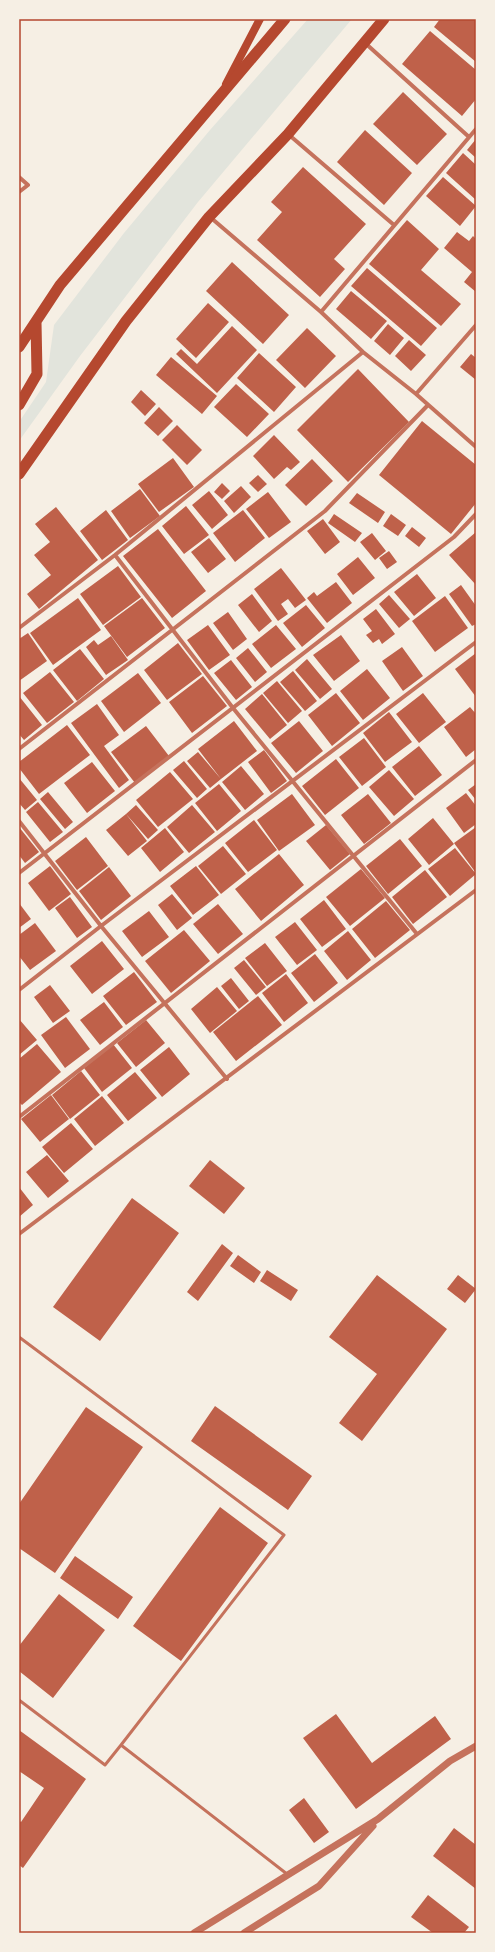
<svg xmlns="http://www.w3.org/2000/svg" width="495" height="1952" viewBox="0 0 495 1952" font-family="Roboto,sans-serif">
<style>
.green{fill:#e2e4dc}
.building{fill:#bf614a}
.lines{fill:none;stroke-linecap:round;stroke-linejoin:round}
.service{stroke:#c5725c;stroke-width:3}
.minor{stroke:#c5725c;stroke-width:4}
.tertiary{stroke:#c5725c;stroke-width:7}
.secondary{stroke:#b5482f;stroke-width:8}
.trunk{stroke:#b5482f;stroke-width:11}
.neatline{fill:none;stroke:#b5482f;stroke-width:1.5}
</style>
<rect width="100%" height="100%" fill="#f6efe4"/>
<!-- green -->
<path class="green" d="M308,19H352L198,202L80,356L19,441V422L46,382L54,325L124,233L210,130Z"/>
<!-- building -->
<path class="building" d="M440,19H476V62L434,27Z
M430,31L476,70V99L462,116L402,64Z
M403,92L447,134L417,165L373,124Z
M365,130L412,173L384,205L337,162Z
M476,139V158L467,150Z
M463,153L476,165V200L446,173Z
M303,167L366,224L334,259L345,269L320,297L257,240L282,212L271,202Z
M443,177L476,206L460,226L426,196Z
M407,220L439,249L421,270L461,304L441,326L369,264Z
M457,232L469,241L473,236L476,239V292L464,282L472,272L444,248Z
M232,262L289,315L263,344L206,291Z
M367,268L437,328L421,346L351,286Z
M351,291L387,321L371,339L336,309Z
M208,303L229,322L196,358L176,339Z
M388,324L404,338L390,355L374,341Z
M232,326L257,350L217,393L176,354L181,349L197,364Z
M307,328L336,356L305,388L276,360Z
M409,340L426,355L411,371L395,356Z
M259,353L296,387L274,412L237,378Z
M471,354L476,358V380L460,367Z
M171,357L217,396L202,414L156,375Z
M358,369L409,422L348,482L297,430Z
M236,384L269,414L247,437L214,407Z
M141,390L156,404L145,416L131,402Z
M159,407L173,421L158,436L144,423Z
M422,421L476,465V503L451,534L379,475Z
M177,425L202,450L187,465L162,440Z
M274,435L300,462L291,470L287,467L274,479L253,456Z
M173,458L194,487L159,512L138,484Z
M312,459L333,481L306,506L285,485Z
M258,475L267,484L258,492L249,483Z
M222,483L230,491L222,499L214,492Z
M241,486L251,497L234,513L224,501Z
M140,489L160,516L130,538L111,511Z
M209,491L228,515L212,529L192,505Z
M268,492L291,522L269,538L246,509Z
M357,493L385,512L378,523L349,503Z
M186,506L209,535L184,554L162,526Z
M56,507L98,560L39,609L27,594L51,575L34,555L50,542L35,524Z
M106,510L128,540L102,560L80,531Z
M243,510L265,538L235,562L213,533Z
M334,514L362,533L355,542L328,523Z
M391,514L406,525L398,536L383,526Z
M323,519L340,542L325,554L307,531Z
M412,527L426,538L419,547L405,536Z
M158,529L206,591L172,618L123,556Z
M476,532V585L449,555Z
M372,533L386,551L375,560L360,542Z
M209,538L226,559L208,573L191,552Z
M389,551L397,562L387,569L379,558Z
M358,557L375,578L353,595L337,574Z
M118,566L141,597L103,625L80,594Z
M281,568L306,600L295,608L288,599L281,604L288,614L278,621L254,589Z
M417,574L436,598L414,616L394,592Z
M336,582L352,603L327,623L307,598L314,592L317,596Z
M461,585L476,606V624L472,626L449,594Z
M252,594L272,621L259,632L238,605Z
M389,595L410,619L399,628L379,604Z
M445,596L468,628L435,652L412,621Z
M78,598L101,630L53,665L30,633Z
M142,598L165,628L127,657L104,626Z
M306,605L325,628L302,647L283,623Z
M376,609L395,634L382,644L379,639L373,643L366,635L372,631L363,619Z
M228,612L247,639L233,650L213,623Z
M208,625L230,655L209,670L187,640Z
M276,625L296,649L271,668L252,644Z
M28,633L47,661L19,681V639Z
M341,635L360,661L334,681L313,655Z
M111,636L128,660L106,675L86,647L94,640L98,645Z
M178,643L202,674L167,700L144,670Z
M402,647L423,676L403,691L382,661Z
M248,648L267,672L255,682L236,658Z
M80,649L104,679L77,701L53,670Z
M476,653V697L455,669Z
M307,659L332,689L320,699L295,670Z
M231,660L252,687L236,700L214,673Z
M367,669L390,698L363,720L340,691Z
M293,671L317,701L305,711L280,682Z
M50,672L74,702L47,723L23,693Z
M138,673L161,703L124,732L101,701Z
M203,676L227,706L192,733L169,702Z
M277,681L302,711L288,723L263,693Z
M336,693L360,723L332,746L308,715Z
M423,693L446,722L419,743L396,714Z
M262,694L287,725L270,739L245,709Z
M19,696L42,725L24,740L19,734Z
M97,704L119,735L104,746L129,780L119,788L71,723Z
M470,707L476,714V749L466,757L444,727Z
M389,712L412,742L385,762L363,733Z
M234,721L257,751L221,779L198,749Z
M299,721L323,751L296,773L271,743Z
M67,725L90,755L39,794L19,768V762Z
M146,726L169,756L135,783L111,752Z
M364,738L386,767L362,786L339,757Z
M419,746L442,775L415,796L392,767Z
M264,750L287,781L271,793L248,762Z
M198,752L221,779L210,788L187,761Z
M336,759L359,788L325,815L302,786Z
M184,761L207,789L197,798L173,770Z
M92,762L115,791L87,813L64,783Z
M241,766L264,794L245,810L222,782Z
M389,770L414,799L394,816L369,787Z
M170,772L193,799L158,827L136,800Z
M19,778L37,800L25,810L19,803Z
M219,784L241,811L217,831L195,803Z
M476,784V800L468,790Z
M48,792L73,822L65,829L40,799Z
M466,793L476,806V824L464,833L446,808Z
M292,794L315,825L279,851L257,820Z
M368,794L391,823L364,844L341,815Z
M38,802L63,832L50,842L26,812Z
M136,805L158,830L148,839L126,814Z
M192,805L215,832L189,853L167,827Z
M126,814L147,841L128,856L106,830Z
M433,818L454,844L429,865L408,839Z
M254,820L277,850L248,872L225,843Z
M326,825L350,854L330,870L306,841Z
M19,827L39,852L25,863L19,855Z
M476,827V873L454,843Z
M165,828L184,852L160,872L141,848Z
M86,837L108,866L77,890L55,861Z
M400,839L422,866L388,894L366,866Z
M223,846L246,874L221,894L198,866Z
M455,848L476,874L450,896L428,869Z
M279,854L304,885L261,921L235,889Z
M50,866L71,894L49,911L28,883Z
M196,866L219,895L193,915L170,886Z
M109,867L131,896L101,920L79,891Z
M361,869L385,898L350,926L326,897Z
M425,870L447,897L413,924L392,897Z
M172,894L192,918L177,930L158,905Z
M70,897L92,927L77,938L55,908Z
M324,900L346,929L322,947L300,919Z
M386,901L410,930L375,958L352,929Z
M19,903L31,919L19,928Z
M218,904L243,934L218,954L193,924Z
M149,911L169,937L142,957L122,931Z
M295,922L317,950L297,965L275,937Z
M35,923L56,951L30,970L19,956V935Z
M184,930L210,961L171,993L145,961Z
M348,931L371,960L347,980L324,951Z
M102,941L124,969L92,994L70,966Z
M265,943L287,971L267,986L245,958Z
M315,954L338,983L314,1002L291,973Z
M244,960L266,987L256,995L234,968Z
M134,972L157,1002L126,1025L103,996Z
M286,974L308,1003L284,1022L262,993Z
M231,978L249,1001L239,1009L221,986Z
M50,985L70,1011L53,1023L34,997Z
M217,987L237,1011L210,1033L191,1009Z
M258,996L282,1025L236,1061L213,1032Z
M104,1002L123,1027L100,1045L80,1020Z
M66,1017L90,1049L65,1068L41,1035Z
M19,1019L37,1040L19,1055Z
M146,1020L165,1043L136,1067L117,1043Z
M37,1044L61,1072L22,1105L19,1102V1059Z
M113,1044L132,1068L102,1092L84,1068Z
M169,1047L190,1074L162,1097L140,1070Z
M81,1071L100,1095L70,1119L52,1095Z
M135,1072L157,1098L128,1121L107,1095Z
M51,1095L69,1119L40,1142L21,1119Z
M102,1096L124,1123L95,1146L74,1119Z
M71,1123L93,1149L64,1173L42,1147Z
M47,1155L69,1181L48,1198L26,1172Z
M210,1160L245,1188L224,1214L189,1186Z
M19,1187L33,1205L19,1217Z
M132,1198L179,1233L100,1341L53,1307Z
M222,1244L233,1253L198,1301L187,1292Z
M238,1255L261,1272L254,1283L230,1266Z
M267,1270L298,1290L291,1301L260,1281Z
M377,1275L447,1329L362,1441L339,1423L377,1374L329,1337Z
M458,1275L476,1289L465,1303L447,1289Z
M215,1406L312,1476L288,1510L191,1441Z
M86,1407L143,1447L55,1573L19,1548V1504Z
M220,1507L268,1543L181,1661L133,1626Z
M75,1556L133,1597L118,1619L60,1578Z
M59,1594L105,1630L53,1698L19,1671V1646Z
M336,1714L372,1763L435,1716L451,1739L356,1809L303,1738Z
M19,1730L86,1779L23,1868L19,1865V1821L21,1822L44,1788L19,1771Z
M304,1798L329,1832L314,1843L289,1810Z
M454,1828L476,1845V1889L433,1856Z
M428,1895L469,1927L464,1933H433L411,1917Z"/>
<g class="lines">
<!-- service -->
<path class="service" d="M19,1337L284,1535L121,1745L287,1874
M19,1700L105,1765L121,1745"/>
<!-- minor -->
<path class="minor" d="M364,42L469,137
M288,134L394,225
M19,177L28,185L19,192
M210,217L321,312L363,352L416,394L476,447
M321,312L476,129
M416,394L476,325
M115,555L233,708L417,934
M19,628L115,555L363,352
M19,749L325,511L428,405
M19,821L101,926L227,1079
M19,873L454,537L476,514
M19,990L101,926L476,642
M19,1117L476,760
M19,1234L476,890"/>
<!-- tertiary -->
<path class="tertiary" d="M194,1933L378,1819L450,1761L476,1746
M244,1933L319,1886L373,1826"/>
<!-- secondary -->
<path class="secondary" d="M226,84L260,19"/>
<!-- trunk -->
<path class="trunk" d="M19,347L60,285L285,19
M19,405L37,374L36,322
M19,474L126,321L209,217L288,134L384,19"/>
</g>
<!-- border -->
<rect width="495" height="1952" fill="none" stroke="#f6efe4" stroke-width="40"/>
<rect x="20" y="20" width="455" height="1912" class="neatline"/>
</svg>
